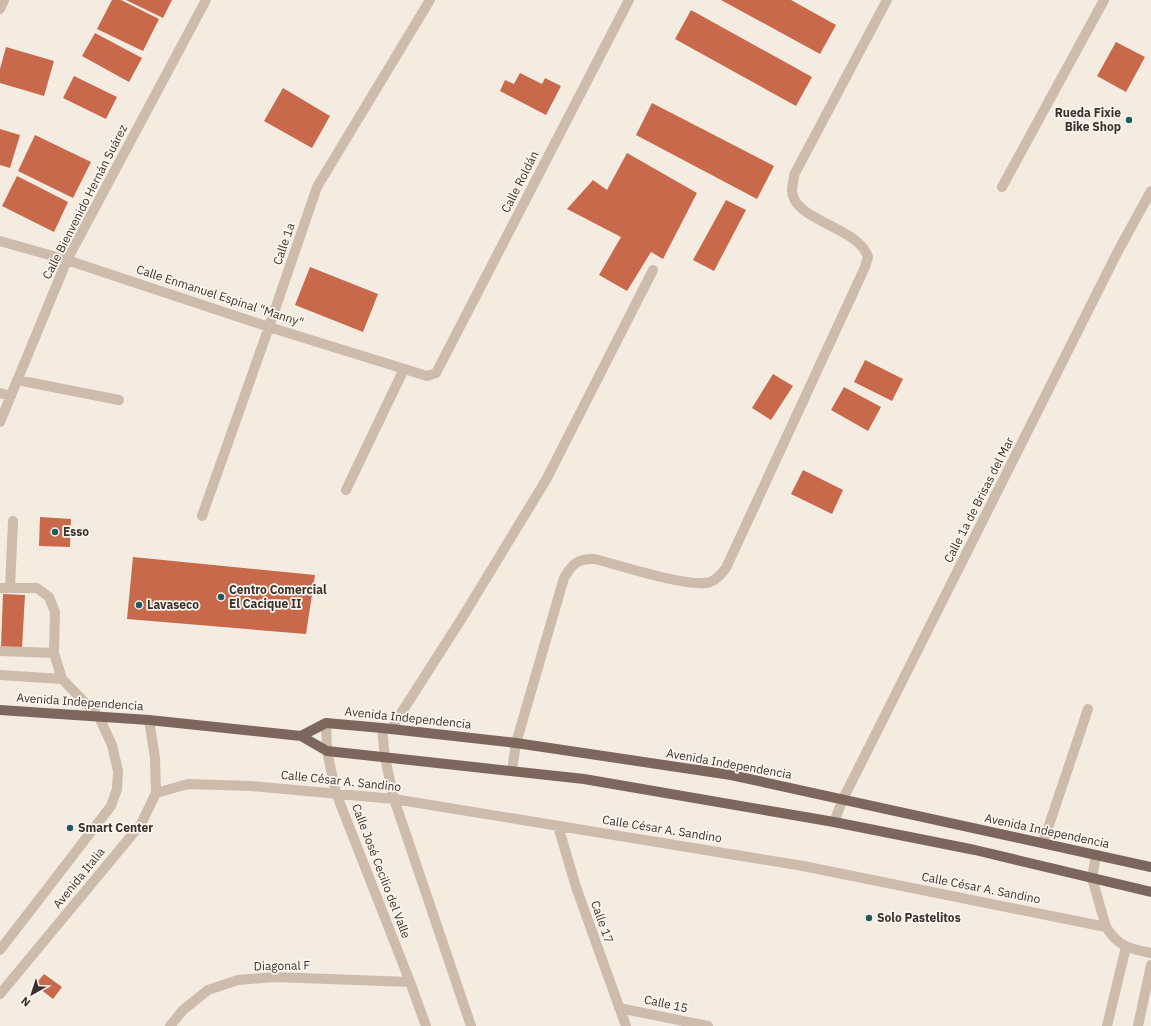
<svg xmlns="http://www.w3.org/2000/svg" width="1151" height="1026" viewBox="0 0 1151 1026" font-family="'IBM Plex Sans',sans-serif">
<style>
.building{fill:#c8694b}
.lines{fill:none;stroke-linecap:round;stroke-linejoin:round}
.minor{stroke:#cdbbac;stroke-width:10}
.major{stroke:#7d675c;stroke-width:10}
.poi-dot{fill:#1f5a5e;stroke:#fbf5ee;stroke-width:1.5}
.labels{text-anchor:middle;stroke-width:3.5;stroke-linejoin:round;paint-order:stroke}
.poi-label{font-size:12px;font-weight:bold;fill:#3b302b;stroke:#fbf5ee;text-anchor:start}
.street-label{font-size:12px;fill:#3b302b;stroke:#fbf5ee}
</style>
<rect width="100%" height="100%" fill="#f4ebe1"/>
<!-- building -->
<path class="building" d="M112,0H121L159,19L143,51L97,29Z
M126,0H172L163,18Z
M721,0H791L836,25L820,54Z
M691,10L812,77L796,106L675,39Z
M95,33L142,58L129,82L82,56Z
M1116,42L1145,57L1126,92L1097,76Z
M6,47L54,61L44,96L0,83V69Z
M520,73L542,84L545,78L561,86L546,115L500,91L505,80L514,84Z
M74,76L117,97L106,119L63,98Z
M283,88L330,116L312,148L264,121Z
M652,103L774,166L757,199L636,135Z
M0,129L20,135L10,168L0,165Z
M35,135L91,162L73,198L18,171Z
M627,153L697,193L663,259L651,252L627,291L599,275L621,237L567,209L593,180L607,190Z
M17,176L68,202L54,232L2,206Z
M726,200L746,210L714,271L693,260Z
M310,267L378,294L363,332L295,305Z
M865,360L903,379L892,401L854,382Z
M773,374L793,386L771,420L752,408Z
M844,387L881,407L868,431L831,410Z
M803,470L843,490L832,514L791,494Z
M40,517L71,519L70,547L39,546Z
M133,557L315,575L306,634L127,619Z
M3,594L25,595L22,648L1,647Z
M44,974L62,987L53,999L35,985Z"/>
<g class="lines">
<!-- minor -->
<path class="minor" d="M0,9L4,0
M1002,187L1104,0
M0,241L67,260L269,327L427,376L436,373L629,0
M17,380L119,400
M0,393L11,396
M0,422L67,260L206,0
M346,490L404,369
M202,516L269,327L317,187L430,0
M0,588H37L49,597L55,612L54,653L62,679L99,717L112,745L118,771L117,789L111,806L0,950
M10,588L13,521
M0,651L54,653
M0,675L62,679
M326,723L327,751L336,793L410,982L426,1026
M382,728L385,758L394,799L471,1026
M391,729L462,618L546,480L653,270
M512,771L516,743L564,578C572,564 578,558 595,559C618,565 692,589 710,582C717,580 722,573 726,568L865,267L868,257C858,226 792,221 792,190C792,185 794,180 794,175L887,0
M156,793L188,784L251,786L394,799L803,866L1106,927C1119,947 1128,948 1151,953
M834,822L843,799L1117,253L1151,191
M558,826L576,887L626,1026
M1043,843L1088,709
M1096,855L1092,878L1106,927
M0,994L141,824L156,793L155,758L149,720
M619,1008L708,1026
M170,1026L183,1010L208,990L238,980L274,977L410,982
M1107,1026L1126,947
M1138,1026L1151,965"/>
<!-- major -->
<path class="major" d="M0,710L149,720L301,736L327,751L584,779L834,822L975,850L1151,892
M301,736L326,723L382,728L516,743L731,775L1151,867"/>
</g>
<!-- markers -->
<g class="poi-dot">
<circle cx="1129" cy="120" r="4"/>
<circle cx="55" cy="532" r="4"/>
<circle cx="221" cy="597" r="4"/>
<circle cx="139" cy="605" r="4"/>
<circle cx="70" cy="828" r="4"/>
<circle cx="869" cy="918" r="4"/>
</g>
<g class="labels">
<!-- poi labels -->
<g class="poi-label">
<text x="1121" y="117" text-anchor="end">Rueda Fixie<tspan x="1121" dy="14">Bike Shop</tspan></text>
<text x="63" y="536">Esso</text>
<text x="229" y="594">Centro Comercial<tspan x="229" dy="14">El Cacique II</tspan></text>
<text x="147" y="609">Lavaseco</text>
<text x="78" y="832">Smart Center</text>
<text x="877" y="922">Solo Pastelitos</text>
</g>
<!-- street labels -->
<g class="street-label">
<text transform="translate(520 182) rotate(-63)" y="4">Calle Roldán</text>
<text transform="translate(85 202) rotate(-63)" y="4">Calle Bienvenido Hernán Suárez</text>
<text transform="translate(284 244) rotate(-71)" y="4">Calle 1a</text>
<text transform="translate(220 296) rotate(18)" y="4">Calle Enmanuel Espinal "Manny"</text>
<text transform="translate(979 500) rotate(-63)" y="4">Calle 1a de Brisas del Mar</text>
<text transform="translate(80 702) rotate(4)" y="4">Avenida Independencia</text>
<text transform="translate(408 718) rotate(6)" y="4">Avenida Independencia</text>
<text transform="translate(729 764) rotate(10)" y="4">Avenida Independencia</text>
<text transform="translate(341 781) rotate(6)" y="4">Calle César A. Sandino</text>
<text transform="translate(662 829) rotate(9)" y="4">Calle César A. Sandino</text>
<text transform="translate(1047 831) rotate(12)" y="4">Avenida Independencia</text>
<text transform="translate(381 871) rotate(69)" y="4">Calle José Cecilio del Valle</text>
<text transform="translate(79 878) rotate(-51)" y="4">Avenida Italia</text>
<text transform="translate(981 888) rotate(11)" y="4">Calle César A. Sandino</text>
<text transform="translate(602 922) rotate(70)" y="4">Calle 17</text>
<text transform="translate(282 966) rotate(-1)" y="4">Diagonal F</text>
<text transform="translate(666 1004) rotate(12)" y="4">Calle 15</text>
</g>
</g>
<!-- north arrow -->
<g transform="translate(32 994) rotate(219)" stroke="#fbf5ee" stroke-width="3" paint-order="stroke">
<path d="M0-3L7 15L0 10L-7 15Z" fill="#3b302b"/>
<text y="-6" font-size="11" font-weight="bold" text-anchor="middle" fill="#3b302b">N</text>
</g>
</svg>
